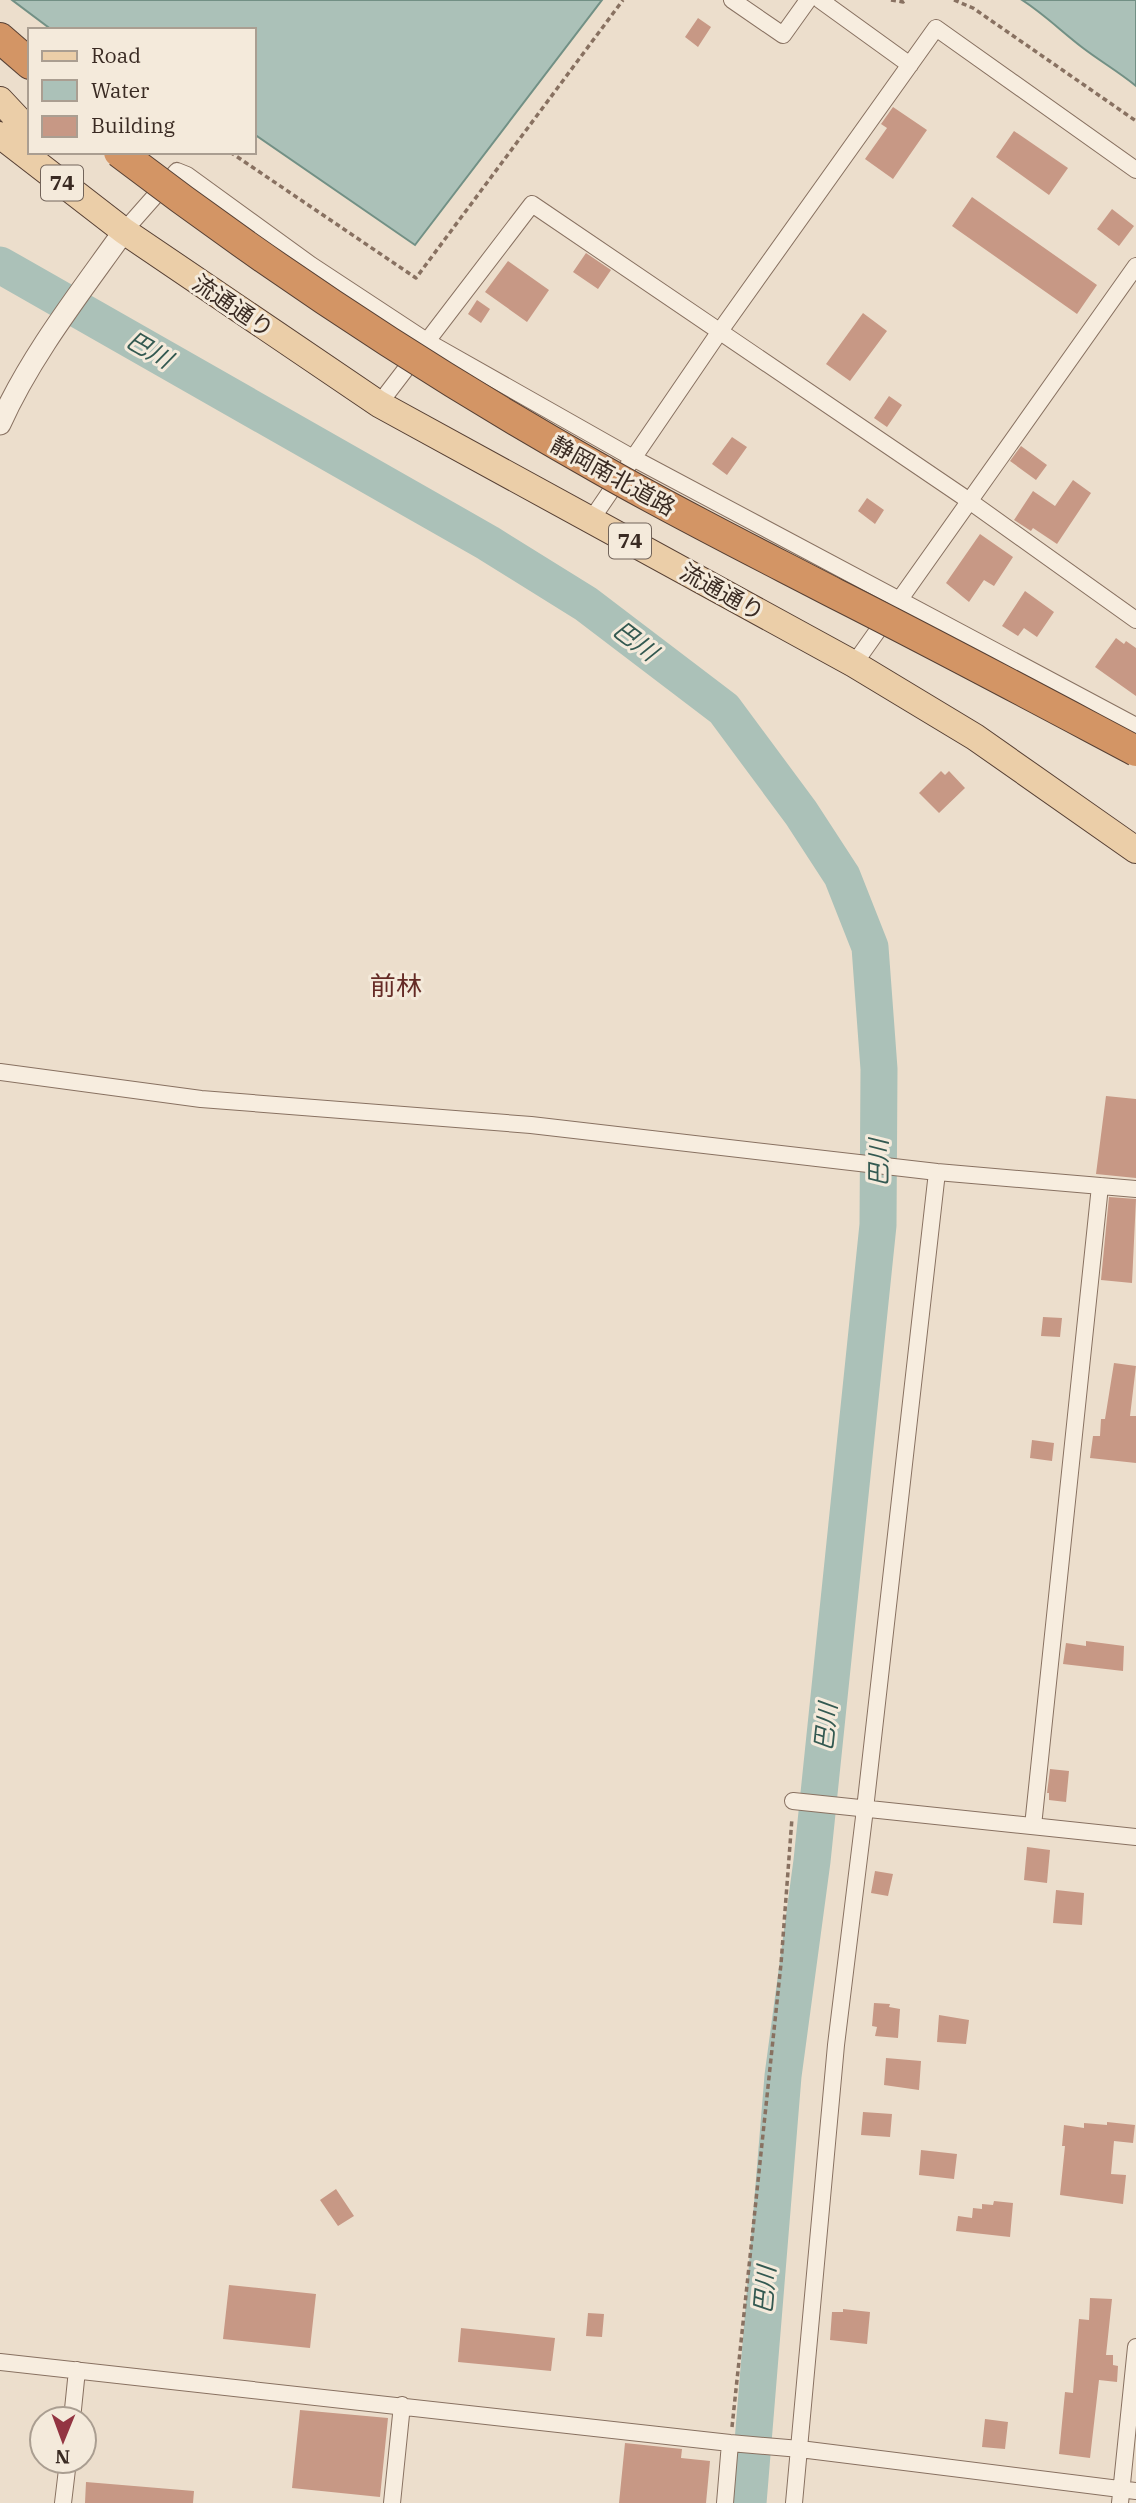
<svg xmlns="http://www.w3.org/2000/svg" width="1136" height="2503" viewBox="0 0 1136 2503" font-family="'IBM Plex Serif','Noto Sans JP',serif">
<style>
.water{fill:#abc1b8;stroke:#729085;stroke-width:2}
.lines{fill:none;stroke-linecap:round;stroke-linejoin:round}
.river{stroke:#abc1b8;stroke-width:37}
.building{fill:#c79885}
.minor-casing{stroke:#887161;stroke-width:18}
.tertiary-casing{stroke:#887161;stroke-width:23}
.primary-casing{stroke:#574034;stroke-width:28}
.motorway-casing{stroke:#574034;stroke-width:32}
.path{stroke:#887161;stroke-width:3.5;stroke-dasharray:5 3.5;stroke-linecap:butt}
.minor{stroke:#f7eddf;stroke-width:16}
.tertiary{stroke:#f7eddf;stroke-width:21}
.primary{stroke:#ebcea8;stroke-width:26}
.motorway{stroke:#d39565;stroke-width:30}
.motorway-bridge-casing{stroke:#574034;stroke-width:32;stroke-linecap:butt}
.motorway-bridge{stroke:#d39565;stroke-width:30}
.labels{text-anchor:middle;stroke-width:6;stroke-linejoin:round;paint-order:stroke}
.shield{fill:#f4eadb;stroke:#72645a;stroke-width:2}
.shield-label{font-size:21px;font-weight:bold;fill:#3a2b23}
.street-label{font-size:23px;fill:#3a2b23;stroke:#f4eadb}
.water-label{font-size:24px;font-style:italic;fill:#335951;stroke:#f4eadb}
.quarter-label{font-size:26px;fill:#642a25;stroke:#f4eadb}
</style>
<rect width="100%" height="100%" fill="#ecdecc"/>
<!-- water -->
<path class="water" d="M12,0H602L415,245L254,134V30H52Z
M1022,0H1136V86C1119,72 1100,61 1083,48C1062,32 1044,14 1022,0Z"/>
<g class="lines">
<!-- river -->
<path class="river" d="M0,265L488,543L586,604L724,709L801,813L842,876L870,947L879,1069L878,1225L812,1861L783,2076L748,2503"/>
</g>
<!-- building -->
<path class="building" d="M698,18L711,27L698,47L685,37Z
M893,107L927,130L893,179L865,159L887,128L881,124Z
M1014,131L1068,168L1049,195L996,157Z
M972,197L1097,285L1077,314L952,226Z
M1112,209L1134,226L1119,246L1097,229Z
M586,253L611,270L598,289L573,272Z
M508,261L549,290L527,322L485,292Z
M477,300L490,309L481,323L468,314Z
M863,313L887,331L850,381L826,364Z
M889,396L902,405L887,427L874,418Z
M732,437L747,447L727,475L712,464Z
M1021,446L1047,465L1036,480L1010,461Z
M1073,480L1091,493L1057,544L1033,528L1031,531L1014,520L1033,491L1055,506Z
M867,498L884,510L875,524L858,511Z
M980,534L1013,557L994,586L984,580L969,602L946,583Z
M1025,591L1054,612L1037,637L1024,628L1018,636L1002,626Z
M1116,638L1124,644L1126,641L1136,648V696L1095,667Z
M941,771L945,775L949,771L965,788L939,813L919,793Z
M1106,1096L1136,1099V1178L1096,1174Z
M1109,1197L1136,1199L1132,1283L1101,1280Z
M1043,1317L1062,1318L1060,1337L1041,1336Z
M1114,1363L1136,1366L1130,1416H1136V1463L1090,1458L1093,1436H1100L1101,1419H1105Z
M1032,1440L1054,1443L1052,1461L1030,1458Z
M1086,1641L1124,1646L1123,1671L1063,1664L1066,1643L1086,1646Z
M1050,1769L1069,1771L1066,1802L1049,1800V1793H1047Z
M1027,1847L1050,1850L1047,1883L1024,1880Z
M875,1871L893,1874L888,1896L871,1893Z
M1056,1890L1084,1893L1082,1925L1053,1923Z
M874,2003L890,2004L889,2007L900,2009L898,2038L875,2036L877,2027L872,2026Z
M939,2015L969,2020L966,2044L937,2042Z
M886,2058L921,2061L919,2090L884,2085Z
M863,2112L892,2114L890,2137L861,2135Z
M1107,2122L1135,2125L1133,2143L1114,2141L1111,2174L1126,2175L1123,2204L1060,2195L1065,2146H1062L1064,2125L1084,2128V2123L1107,2125Z
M921,2150L957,2154L954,2179L919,2175Z
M336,2189L354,2216L338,2226L320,2200Z
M994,2201L1013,2203L1010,2237L956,2231L958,2216L972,2218L973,2208L982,2209V2204L993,2205Z
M229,2285L316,2294L310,2348L223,2339Z
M1090,2298L1112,2299L1106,2355H1113V2365L1118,2366L1117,2382L1099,2380L1090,2458L1059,2454L1065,2392L1073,2393L1079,2319L1089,2320Z
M843,2309L870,2312L867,2344L830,2340L832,2312H843Z
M588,2313L604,2314L602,2337L586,2336Z
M461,2328L555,2338L551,2371L458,2362Z
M300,2410L388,2418L380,2497L292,2488Z
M985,2419L1008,2422L1005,2449L982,2447Z
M625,2443L682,2449L681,2458L710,2461L706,2503H619Z
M86,2482L194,2491L193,2503H85Z"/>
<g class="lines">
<defs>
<path id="minor" d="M732,0L783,35L808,0
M820,0L910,65
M124,231L177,171L187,175L311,265L428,342L633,458L1136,726
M379,404L532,204L968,500L1136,620
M591,520L720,331L936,28L1136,170
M854,664L1136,266
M0,1072L201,1099L531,1125L937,1172L1136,1189
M793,1801L1136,1837
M1033,1826L1100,1186
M0,2362L730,2443L800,2449L1136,2491
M72,2419L77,2370
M63,2503L68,2461
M392,2503L402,2405
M725,2503L730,2443
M794,2503L836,2045L865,1809L937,1172
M1120,2503L1136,2347"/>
<path id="tertiary" d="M0,424C31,355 80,293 124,231"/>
<path id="primary" d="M0,100L30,132
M0,135L124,231L379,404L854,664L975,737L1136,850"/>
<path id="motorway" d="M0,38L30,64"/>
</defs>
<!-- minor casing -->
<use href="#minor" class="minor-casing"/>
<!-- tertiary casing -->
<use href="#tertiary" class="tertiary-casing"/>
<!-- primary casing -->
<use href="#primary" class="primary-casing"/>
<!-- motorway casing -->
<use href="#motorway" class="motorway-casing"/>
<!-- path -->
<path class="path" d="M891,0L903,2L906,0
M954,0L973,8L1136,121
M230,152L416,278L623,0
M732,2427L781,1964L792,1818"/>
<!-- minor -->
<use href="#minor" class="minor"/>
<!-- tertiary -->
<use href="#tertiary" class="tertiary"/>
<!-- primary -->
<use href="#primary" class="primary"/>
<!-- motorway -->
<use href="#motorway" class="motorway"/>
<defs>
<path id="motorway-bridge" d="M119,152C272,269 433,375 600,469C677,513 757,553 836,594C937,645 1036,698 1136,751"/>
</defs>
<!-- motorway-bridge casing -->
<use href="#motorway-bridge" class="motorway-bridge-casing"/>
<!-- motorway-bridge -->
<use href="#motorway-bridge" class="motorway-bridge"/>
</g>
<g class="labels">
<!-- shield labels -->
<g class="shield">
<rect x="41" y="165.5" width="42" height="35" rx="5"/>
<rect x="609" y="523.5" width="42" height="35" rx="5"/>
</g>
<g class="shield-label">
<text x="62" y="190">74</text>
<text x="630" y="548">74</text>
</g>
<!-- street labels -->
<g class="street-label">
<text transform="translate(233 306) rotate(34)" y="8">流通通り</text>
<text transform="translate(613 476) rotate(29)" y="8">静岡南北道路</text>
<text transform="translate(722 592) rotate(29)" y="8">流通通り</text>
</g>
<!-- water labels -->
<g class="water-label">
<text transform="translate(149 350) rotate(30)" y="8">巴川</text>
<text transform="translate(635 641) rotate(37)" y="8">巴川</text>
<text transform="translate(879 1163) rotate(-90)" y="8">巴川</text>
<text transform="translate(826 1727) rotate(-84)" y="8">巴川</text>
<text transform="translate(765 2290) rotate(-85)" y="8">巴川</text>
</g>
<!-- quarter labels -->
<g class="quarter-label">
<text x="396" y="995">前林</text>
</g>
</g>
<!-- legend -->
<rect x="28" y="28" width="228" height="126" fill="#f4eadb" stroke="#aa9e91" stroke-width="2"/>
<rect x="42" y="51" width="35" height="10" fill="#ebcea8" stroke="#aa9e91" stroke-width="2"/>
<text x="91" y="63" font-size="21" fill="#3a2b23">Road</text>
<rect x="42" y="80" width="35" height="21" fill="#abc1b8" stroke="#aa9e91" stroke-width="2"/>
<text x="91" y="98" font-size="21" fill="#3a2b23">Water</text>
<rect x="42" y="116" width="35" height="21" fill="#c79885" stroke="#aa9e91" stroke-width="2"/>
<text x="91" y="133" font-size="21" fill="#3a2b23">Building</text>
<!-- north arrow -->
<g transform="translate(63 2440) rotate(181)"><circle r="33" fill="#f4eadb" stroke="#aa9e91" stroke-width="2"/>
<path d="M0-5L12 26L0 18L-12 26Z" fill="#933542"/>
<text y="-10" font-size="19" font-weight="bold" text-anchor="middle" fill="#3a2b23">N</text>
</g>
</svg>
